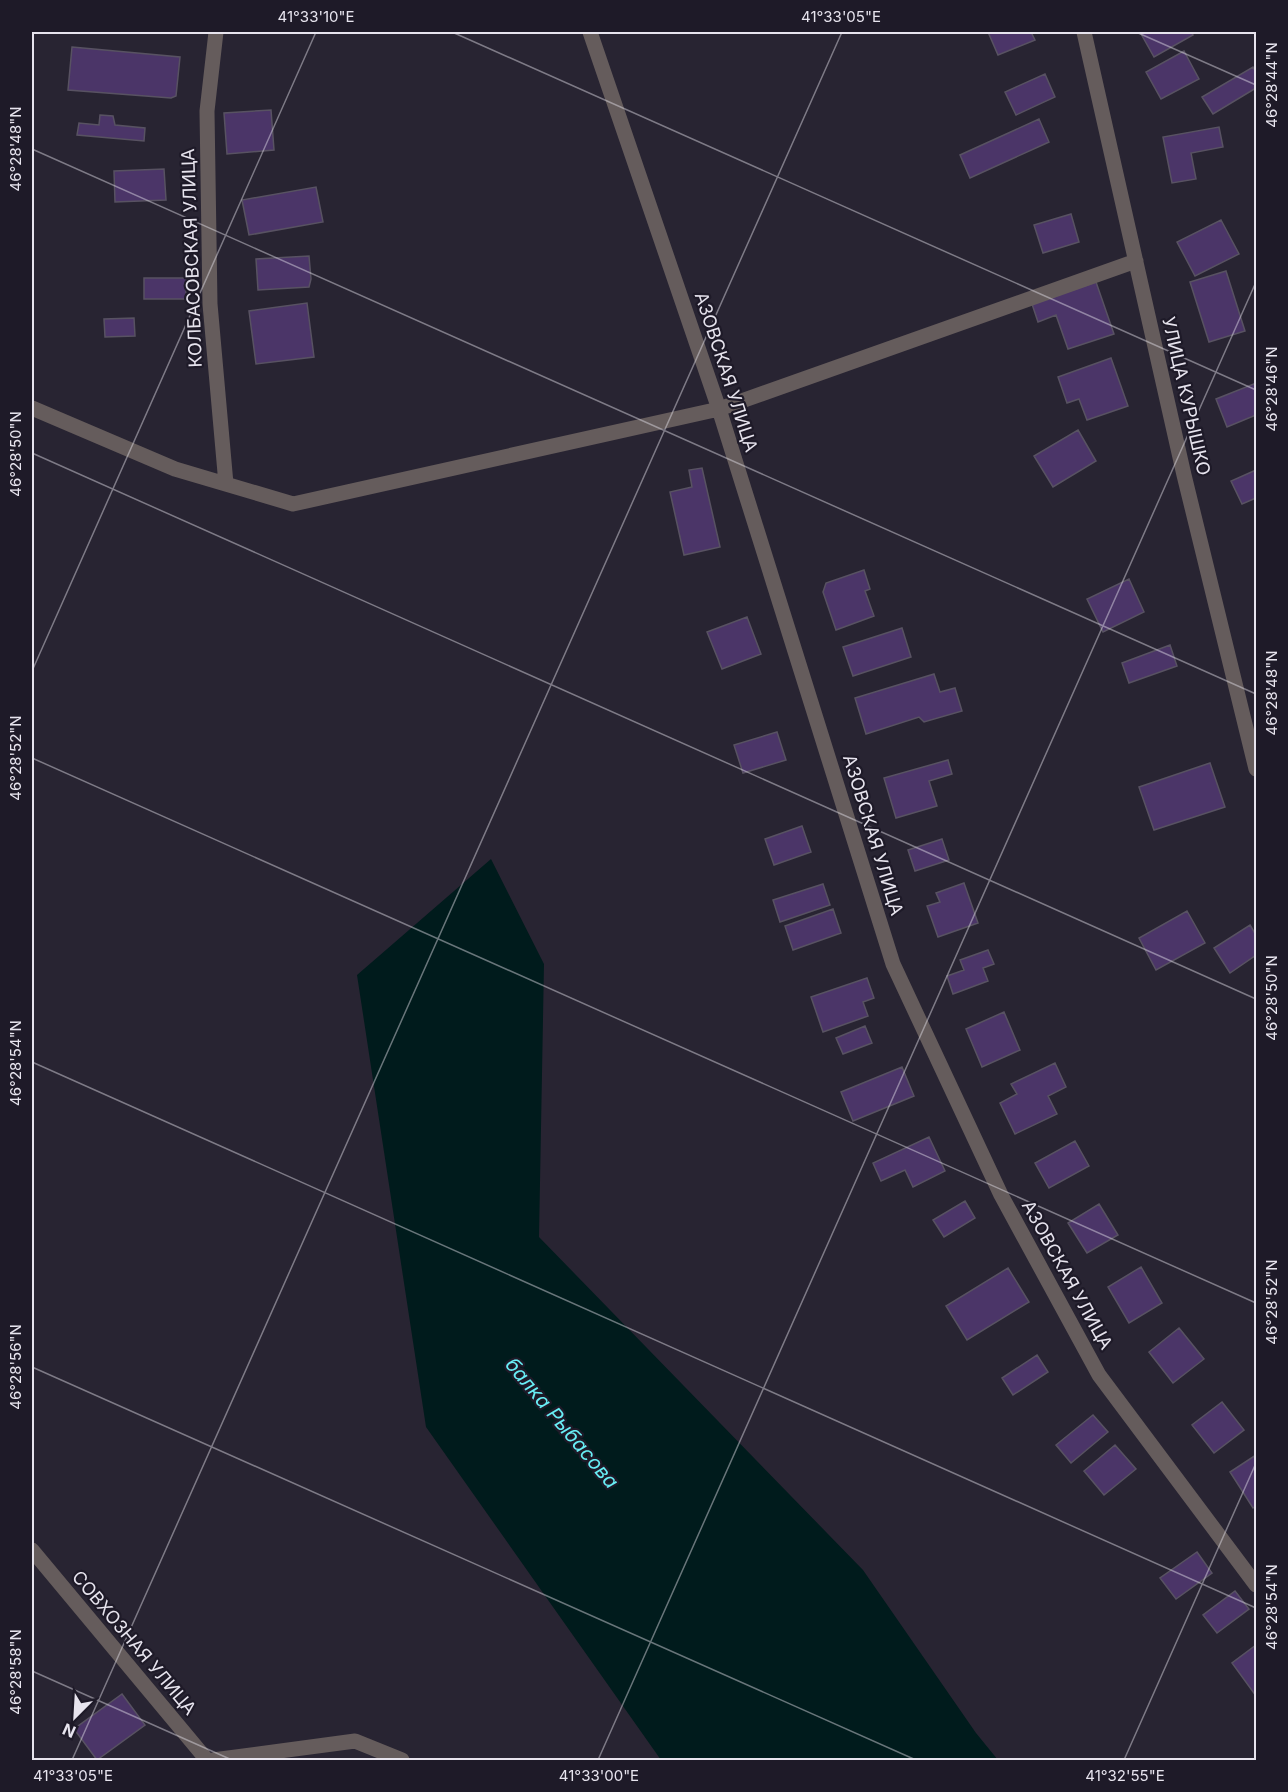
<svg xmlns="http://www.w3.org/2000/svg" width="1288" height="1792" viewBox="0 0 1288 1792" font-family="Inter,sans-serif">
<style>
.water{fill:#001b1c}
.building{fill:#4b3568;stroke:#585262;stroke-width:1.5}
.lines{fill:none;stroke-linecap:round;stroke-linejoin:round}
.minor{stroke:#655c5c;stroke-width:15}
.ticks{fill:none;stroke:#e7e4ee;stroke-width:1.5;stroke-opacity:0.45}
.labels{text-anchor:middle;stroke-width:4.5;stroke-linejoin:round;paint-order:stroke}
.street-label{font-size:18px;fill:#e7e4ee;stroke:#1e1a28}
.water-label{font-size:20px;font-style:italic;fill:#68eef5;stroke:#1e1a28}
.neatline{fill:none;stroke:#e7e4ee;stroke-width:2}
.ticks-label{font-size:15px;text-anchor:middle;fill:#e7e4ee}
</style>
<rect width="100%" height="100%" fill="#282432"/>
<!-- water -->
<path class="water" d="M491,859L544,964L539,1237L863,1570L976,1733L998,1760H661L426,1427L357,975Z"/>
<!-- building -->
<path class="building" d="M988,32H1031L1035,40L998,55Z
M1140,32H1191L1193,35L1154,57Z
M72,47L180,57L176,96L171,98L68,90Z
M1184,51L1199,79L1161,99L1146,72Z
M1253,67L1256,73V88L1213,114L1202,97Z
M1045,74L1055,97L1016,115L1005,92Z
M271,110L274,150L227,154L224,113Z
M100,115L113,116L115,125L145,128L144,141L77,135L79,123L99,125Z
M1039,119L1049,142L970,178L960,155Z
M1219,127L1223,147L1191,153L1196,179L1172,183L1163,137Z
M164,169L166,200L115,202L114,171Z
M316,187L323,222L249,235L242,200Z
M1071,214L1079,242L1043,253L1034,225Z
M1221,220L1239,254L1195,276L1177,242Z
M309,256L311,279L309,287L258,290L256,259Z
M1226,271L1245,331L1209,342L1190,282Z
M144,278H186V299H144Z
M1096,282L1114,334L1068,349L1056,315L1038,322L1032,304Z
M307,303L314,357L256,364L249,311Z
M134,318L135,336L105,337L104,319Z
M1111,358L1128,406L1087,420L1079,399L1067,403L1058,377Z
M1256,383V415L1227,427L1216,399Z
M1078,430L1096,461L1053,487L1034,456Z
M702,468L720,547L684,555L670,492L692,487L689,470Z
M1256,470V498L1242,504L1231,481Z
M864,570L870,589L865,591L874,616L836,630L823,592L826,583Z
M1129,579L1144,612L1103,632L1087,599Z
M747,617L761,654L722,669L707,632Z
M902,628L911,657L853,676L843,647Z
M1170,645L1177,666L1129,683L1122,663Z
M934,674L940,692L955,688L962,711L924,722L919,717L866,734L855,698Z
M777,732L786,760L743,773L734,745Z
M948,760L952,774L929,781L937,806L896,818L884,778Z
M1210,763L1225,807L1154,830L1139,787Z
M802,826L811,852L774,865L765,839Z
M942,839L949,860L915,871L908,850Z
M964,883L978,923L938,937L927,906L940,902L936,893Z
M823,884L830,905L780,922L773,900Z
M833,909L841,933L793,950L785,926Z
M1187,911L1205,943L1156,970L1139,938Z
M1250,925L1256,935V955L1230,973L1214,948Z
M988,950L994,964L983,968L988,981L953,994L947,976L964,970L960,960Z
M867,978L874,998L863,1002L868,1016L823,1032L811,997Z
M1004,1012L1020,1050L982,1067L966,1029Z
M865,1026L872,1043L843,1054L836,1038Z
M1055,1063L1066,1087L1048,1096L1057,1114L1015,1134L1000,1103L1017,1094L1011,1084Z
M902,1067L914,1096L853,1121L841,1092Z
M929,1137L945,1171L913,1187L905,1170L881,1181L873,1163Z
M1075,1141L1089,1166L1049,1188L1035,1163Z
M965,1201L975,1218L944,1237L933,1220Z
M1099,1204L1118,1235L1087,1253L1068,1223Z
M1141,1267L1162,1303L1129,1323L1108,1287Z
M1008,1268L1029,1302L967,1340L946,1306Z
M1179,1328L1204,1359L1173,1383L1149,1352Z
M1037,1355L1048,1372L1013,1395L1002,1378Z
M1222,1402L1244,1430L1214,1453L1192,1425Z
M1093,1415L1108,1432L1071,1463L1056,1445Z
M1115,1445L1136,1469L1104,1495L1084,1471Z
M1256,1455V1506L1253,1508L1230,1472Z
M1197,1552L1212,1573L1176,1599L1160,1578Z
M1235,1591L1249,1609L1217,1633L1203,1615Z
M1256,1645V1696L1232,1663Z
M122,1694L145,1725L97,1760L74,1729Z"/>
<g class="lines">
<!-- minor -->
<path class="minor" d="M216,32L207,111L210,304L226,484
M590,32L719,409L893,964L1001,1195L1099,1375L1256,1585
M1084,32L1184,475L1256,769
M32,408L175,469L293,504L719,409L1136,261
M32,1550L207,1760
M213,1760L355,1741L402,1760"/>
</g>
<!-- ticks -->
<path class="ticks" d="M452,32L1256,390M1136,32L1256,85M32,149L1256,694M32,453L1256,999M32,671L316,32M32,758L1256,1303M32,1062L1256,1608M32,1367L916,1760M32,1671L232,1760M72,1760L842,32M598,1760L1256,282M1124,1760L1256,1463"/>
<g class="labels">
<!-- street labels -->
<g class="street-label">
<text transform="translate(192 258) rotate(-92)" y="6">КОЛБАСОВСКАЯ УЛИЦА</text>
<text transform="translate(726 372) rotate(72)" y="6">АЗОВСКАЯ УЛИЦА</text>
<text transform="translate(1186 396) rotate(77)" y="6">УЛИЦА КУРЫШКО</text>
<text transform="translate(873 835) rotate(73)" y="6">АЗОВСКАЯ УЛИЦА</text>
<text transform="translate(1067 1275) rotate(61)" y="6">АЗОВСКАЯ УЛИЦА</text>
<text transform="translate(134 1643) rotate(50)" y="6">СОВХОЗНАЯ УЛИЦА</text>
</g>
<!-- water labels -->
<g class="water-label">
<text transform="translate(562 1423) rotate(50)" y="7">балка Рыбасова</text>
</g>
</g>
<!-- border -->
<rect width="1288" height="1792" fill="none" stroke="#1e1a28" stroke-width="66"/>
<!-- north arrow -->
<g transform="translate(75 1717) rotate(204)" stroke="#1e1a28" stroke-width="4.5" paint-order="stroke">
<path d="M0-4.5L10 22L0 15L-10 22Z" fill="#e7e4ee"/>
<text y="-9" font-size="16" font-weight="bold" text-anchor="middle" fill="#e7e4ee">N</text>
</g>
<rect x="33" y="33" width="1222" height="1726" class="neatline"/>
<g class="ticks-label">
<text x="316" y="22">41°33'10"E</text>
<text x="841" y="22">41°33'05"E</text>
<text transform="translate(1272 85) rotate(-90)" y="5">46°28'44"N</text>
<text transform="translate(16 149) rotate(-90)" y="5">46°28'48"N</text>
<text transform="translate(1272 389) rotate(-90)" y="5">46°28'46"N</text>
<text transform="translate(16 454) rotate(-90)" y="5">46°28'50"N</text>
<text transform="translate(1272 693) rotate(-90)" y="5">46°28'48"N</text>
<text transform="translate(16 758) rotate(-90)" y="5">46°28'52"N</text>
<text transform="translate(1272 998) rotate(-90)" y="5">46°28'50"N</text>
<text transform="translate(16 1063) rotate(-90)" y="5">46°28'54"N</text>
<text transform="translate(1272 1302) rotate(-90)" y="5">46°28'52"N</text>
<text transform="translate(16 1367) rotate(-90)" y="5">46°28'56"N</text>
<text transform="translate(1272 1607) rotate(-90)" y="5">46°28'54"N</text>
<text transform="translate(16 1672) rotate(-90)" y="5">46°28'58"N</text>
<text x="73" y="1781">41°33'05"E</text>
<text x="599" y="1781">41°33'00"E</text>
<text x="1125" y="1781">41°32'55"E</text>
</g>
</svg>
